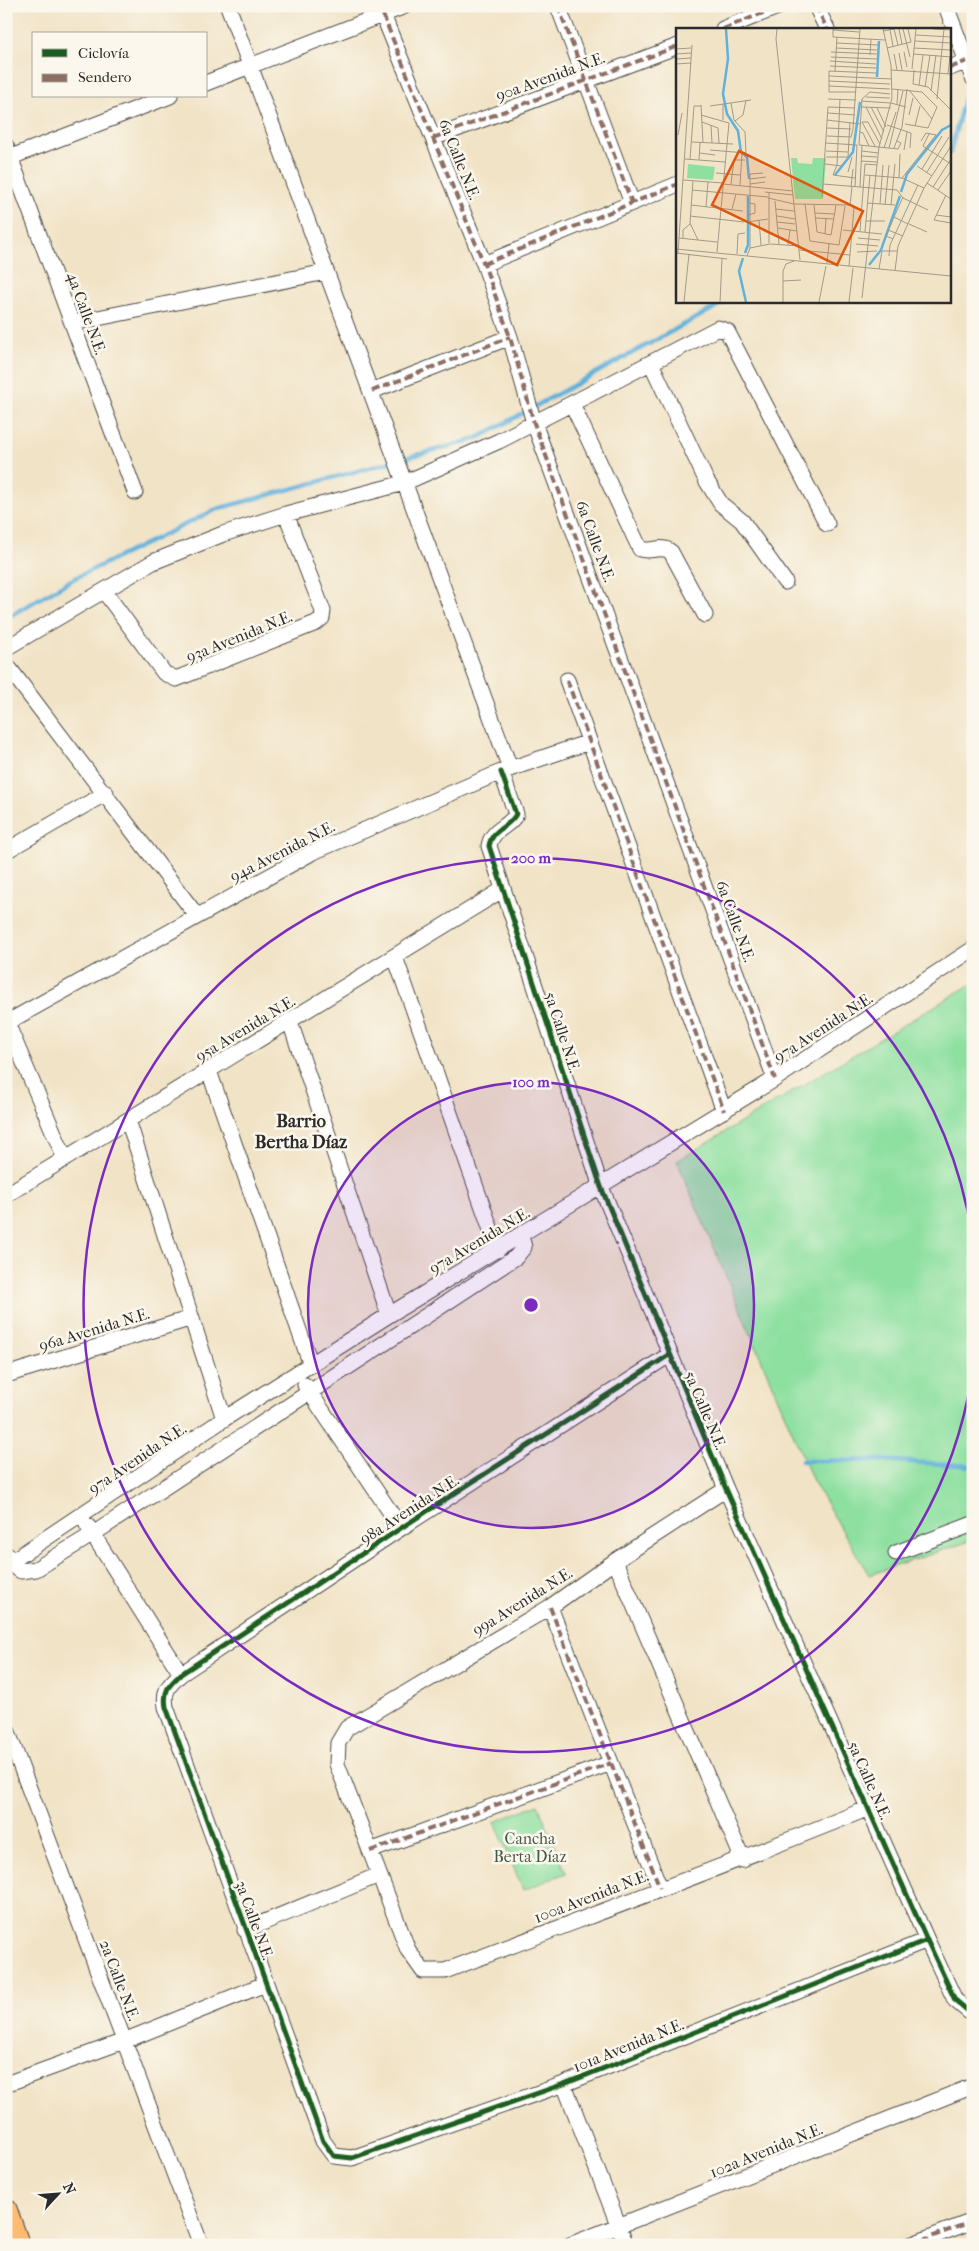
<svg xmlns="http://www.w3.org/2000/svg" width="979" height="2251" viewBox="0 0 979 2251" font-family="'IM FELL French Canon',serif">
<style>
.green{fill:#8ee0a0;stroke:#5c8666}
.lines{fill:none;stroke-linecap:round;stroke-linejoin:round}
.stream{stroke:#60b1db;stroke-width:4.5}
.minor-casing{stroke:#494742;stroke-width:17}
.highway-casing{stroke:#494742;stroke-width:23}
.minor{stroke:#fff;stroke-width:15}
.highway{stroke:#ffbb71;stroke-width:21}
.quiet{stroke:#8d6e63;stroke-width:4;stroke-dasharray:8 4;stroke-linecap:butt}
.cycleway-casing{stroke:#fbf7ec;stroke-width:8}
.cycleway{stroke:#1b5e20;stroke-width:5}
.ring{fill:none;stroke:#7b2cbf;stroke-width:2.5}
.labels{text-anchor:middle;stroke-width:5;stroke-linejoin:round;paint-order:stroke}
.street-label{font-size:16px;fill:#2b2b2b;stroke:#fbf7ec}
.park-label{font-size:16px;fill:#445848;stroke:#fbf7ec}
.neighbourhood-label{font-size:18px;font-weight:bold;fill:#2b2b2b;stroke:#fbf7ec}
.inset-river{fill:none;stroke:#60b1db;stroke-width:2.5}
.inset-road{fill:none;stroke:#a29988;stroke-width:1}
.view{fill:#df570e;fill-opacity:0.15;stroke:#df570e;stroke-width:2.5}
.inset-edge{fill:none;stroke:#2b2b2b;stroke-width:2.5}
.centre{fill:#7b2cbf;stroke:#fbf7ec;stroke-width:2.5}
.ring-label{font-size:15px;text-anchor:middle;font-weight:bold;fill:#7b2cbf;stroke:#fbf7ec;stroke-width:5;stroke-linejoin:round;paint-order:stroke}
</style>
<rect width="100%" height="100%" fill="#fbf7ec"/>
<filter id="ink" filterUnits="userSpaceOnUse"><feTurbulence type="fractalNoise" baseFrequency=".02" numOctaves="2"/><feDisplacementMap in="SourceGraphic" scale="10" xChannelSelector="R" yChannelSelector="G"/><feConvolveMatrix kernelMatrix="1 2 1 2 8 2 1 2 1" color-interpolation-filters="sRGB"/></filter>
<filter id="wash" filterUnits="userSpaceOnUse"><feTurbulence type="fractalNoise" baseFrequency=".0096" numOctaves="4" result="noise"/><feDisplacementMap in="SourceGraphic" scale="20" xChannelSelector="R" yChannelSelector="G"/><feGaussianBlur stdDeviation="1.12" result="paint"/><feColorMatrix in="noise" values="0 0 0 0 0 0 0 0 0 0 0 0 0 0 0 0 0 1.4 0 .05"/><feComposite in="paint" operator="in"/></filter>
<g filter="url(#wash)">
<rect width="100%" height="100%" fill="#f1e3c6"/>
<!-- green -->
<path class="green" d="M973,983V1540L869,1575L813,1481L677,1161Z
M538,1804L566,1873L523,1890L495,1822Z"/>
<g class="lines">
<!-- stream -->
<path class="stream" d="M950,153L969,79
M534,407L727,301
M6,618L73,579L217,509L476,439L527,411
M802,1461L881,1460L973,1466"/>
</g>
</g>
<g filter="url(#ink)">
<g class="lines">
<defs>
<path id="minor" d="M228,6L510,768
M558,6L632,203
M816,6L827,29
M946,6L973,78
M383,15L484,264L510,337L534,423L775,1079
M723,29L780,6
M950,68L967,61
M206,83L405,6
M433,138L678,46
M6,146L135,492
M6,159L170,96
M484,264L678,184
M73,323L326,272
M651,363L706,480L721,504L742,521L785,582
M372,391L510,337
M572,404L640,549C651,553 662,544 671,552L705,615
M104,591L164,673L176,679L316,623L322,618L323,611L286,514
M6,648L153,562L223,534L286,514L404,483L499,441L718,328L727,331L827,524
M6,664L197,916
M567,680L724,1111
M501,772L516,814C509,828 492,828 489,846L601,1187L726,1489L927,1940L955,2000L973,2015
M6,851L106,793
M395,957L498,1250
M290,1022L389,1315
M6,1023L313,852L501,772L589,742
M7,1023L65,1159
M209,1071L311,1365
M128,1120L224,1419
M6,1195L502,890
M669,1355L401,1528L181,1674C169,1685 163,1690 166,1707L323,2141L334,2156L352,2158L564,2084L927,1940
M6,1375L192,1318
M305,1385L401,1528
M726,1489L615,1561L550,1607L347,1728L338,1743L337,1764L408,1950L423,1971H445C586,1917 729,1865 869,1808
M87,1525L181,1674
M896,1553L973,1524
M7,1555L9,1563L21,1571L36,1569L93,1534L516,1257L524,1247L521,1236
M615,1561L743,1860
M6,1565L224,1419L389,1315L775,1079L973,949
M550,1607L660,1888
M6,1727L201,2245
M370,1851L611,1763
M245,1930L379,1875
M6,2084L124,2041L265,1984
M564,2084L626,2245
M570,2245L973,2086
M910,2245L973,2221"/>
<path id="highway" d="M6,2209L19,2245"/>
</defs>
<!-- minor casing -->
<use href="#minor" class="minor-casing"/>
<!-- highway casing -->
<use href="#highway" class="highway-casing"/>
<!-- minor -->
<use href="#minor" class="minor"/>
<!-- highway -->
<use href="#highway" class="highway"/>
<!-- quiet -->
<path class="quiet" d="M558,6L632,203
M816,6L827,29
M383,15L484,264L510,337L534,423L775,1079
M723,29L780,6
M950,68L967,61
M433,138L678,46
M484,264L678,184
M372,391L510,337
M567,680L724,1111
M550,1607L660,1888
M370,1851L611,1763
M910,2245L973,2221"/>
<defs>
<path id="cycleway" d="M501,772L516,814C509,828 492,828 489,846L601,1187L726,1489L927,1940L955,2000L973,2015
M669,1355L401,1528L181,1674C169,1685 163,1690 166,1707L323,2141L334,2156L352,2158L564,2084L927,1940"/>
</defs>
<!-- cycleway casing -->
<use href="#cycleway" class="cycleway-casing"/>
<!-- cycleway -->
<use href="#cycleway" class="cycleway"/>
</g>
</g>
<!-- distance rings -->
<circle cx="531" cy="1305" r="223" fill="#7b2cbf" fill-opacity=".12"/>
<g class="ring">
<circle cx="531" cy="1305" r="223"/>
<path d="M972 1375A447 447 0 1 1 972 1235"/>
</g>
<g class="labels">
<!-- street labels -->
<g class="street-label">
<text transform="translate(550 76) rotate(-20)" y="6">90a Avenida N.E.</text>
<text transform="translate(460 159) rotate(68)" y="6">6a Calle N.E.</text>
<text transform="translate(87 313) rotate(70)" y="6">4a Calle N.E.</text>
<text transform="translate(596 541) rotate(70)" y="6">6a Calle N.E.</text>
<text transform="translate(239 636) rotate(-22)" y="6">93a Avenida N.E.</text>
<text transform="translate(282 851) rotate(-27)" y="6">94a Avenida N.E.</text>
<text transform="translate(736 921) rotate(70)" y="6">6a Calle N.E.</text>
<text transform="translate(823 1027) rotate(-33)" y="6">97a Avenida N.E.</text>
<text transform="translate(245 1028) rotate(-31)" y="6">95a Avenida N.E.</text>
<text transform="translate(563 1032) rotate(72)" y="6">5a Calle N.E.</text>
<text transform="translate(479 1240) rotate(-31)" y="6">97a Avenida N.E.</text>
<text transform="translate(94 1329) rotate(-17)" y="6">96a Avenida N.E.</text>
<text transform="translate(706 1410) rotate(67)" y="6">5a Calle N.E.</text>
<text transform="translate(137 1458) rotate(-34)" y="6">97a Avenida N.E.</text>
<text transform="translate(409 1509) rotate(-33)" y="6">98a Avenida N.E.</text>
<text transform="translate(522 1601) rotate(-32)" y="6">99a Avenida N.E.</text>
<text transform="translate(870 1780) rotate(66)" y="6">5a Calle N.E.</text>
<text transform="translate(591 1896) rotate(-21)" y="6">100a Avenida N.E.</text>
<text transform="translate(255 1920) rotate(70)" y="6">3a Calle N.E.</text>
<text transform="translate(120 1980) rotate(69)" y="6">2a Calle N.E.</text>
<text transform="translate(628 2045) rotate(-22)" y="6">101a Avenida N.E.</text>
<text transform="translate(766 2150) rotate(-22)" y="6">102a Avenida N.E.</text>
</g>
<!-- park labels -->
<g class="park-label">
<text x="530" y="1844">Cancha<tspan x="530" dy="18">Berta Díaz</tspan></text>
</g>
<!-- neighbourhood labels -->
<g class="neighbourhood-label">
<text x="301" y="1127">Barrio<tspan x="301" dy="21">Bertha Díaz</tspan></text>
</g>
</g>
<!-- overview -->
<g transform="translate(676 28)">
<rect width="275" height="275" fill="#f1e3c6"/>
<path d="M115,130H121L122,135L136,136L137,130H150L147,171H119ZM12,136L39,139L37,152L11,150Z" fill="#8ee0a0"/>
<path class="inset-river" d="M50,1L52,31L47,66L51,86L62,103L65,124L71,129L73,151M201,49L203,13M159,147L177,124L184,74M225,164L231,146L266,102L275,97M69,225L72,217V168M67,230L63,243L70,274M193,237L205,222L224,168"/>
<path class="inset-road" d="M101,1L100,11L124,232M157,1V9L209,12M223,1L226,16M227,1L234,29M257,1L275,2M157,2L183,4M214,2L217,18M207,3L218,1L222,17M240,7L275,9M239,13L275,15M160,15L202,17M160,20L201,22M211,20L235,14L232,1M238,20L275,22M0,21L15,20M155,24L201,26M228,24L231,39M223,25L226,42M0,26L15,25M218,26L221,42M238,26L275,29M194,27L195,11M155,29L201,31M0,31L15,30M154,33L200,36M0,36L15,35M154,38L200,40M236,41L240,1M215,42L275,46M238,42L237,56L252,59L275,82M159,43L161,9M272,46L274,28M153,48L216,51M153,53L214,56M243,57L247,27M153,58L214,61M249,59L254,27M216,61L246,64L261,79L252,100L229,96M233,62L256,91M255,63L260,27M180,64H153V43L200,45M214,66L194,64L186,71L183,117L222,121L225,115L221,113M190,69L214,70M152,71L180,72M164,71L161,137L157,147L179,150M261,71L268,1M185,73L214,75M215,75L230,79M221,76L222,61M25,77L27,115M34,78L75,72M185,79L215,80M190,79L206,111M195,79L208,104M201,80L210,99M152,85L179,87M25,87L53,95L41,224M233,87L237,70M47,92V76M151,92L184,96M59,93L67,87L70,72M26,94L42,100L43,115M186,94H192L204,116M186,94L199,118M35,97L36,115M211,97L235,105L234,120M239,98L244,78M151,100L175,101M184,104L187,105L193,118M253,106L247,118L275,136M2,107L6,85M151,108L175,109L177,101L184,1M16,114L57,116M150,115L181,117M208,120L220,84M213,120L227,63M218,120L226,99L231,61M34,122L70,125L69,104L58,92L55,75M228,122L231,104M150,123L172,124M186,123L202,125M24,125L39,127M185,128L201,129M150,129H172L174,94M9,131L49,134M14,131L18,78H25M23,132L24,115M185,133L201,134M149,136L166,138M241,138L256,148M246,141L266,108M172,144L176,129M251,144L273,109M40,145L64,147M189,147L226,150L260,107L250,105L245,113M223,150L224,126M226,150L248,160M74,151L90,149M7,152L47,155M17,153L14,195L22,212M251,155L275,171M47,156L117,163M55,156L58,132H69M74,156L89,154M147,156L221,162L227,170L252,182M64,157L66,125M175,159L177,141M179,159L181,117M184,159L186,117M257,159L275,131M16,162L92,169M262,162L275,143M89,164L117,167M93,164V215M270,167L258,192L275,195M146,169L152,79L179,80M227,169L218,189L232,196M92,170L118,176L174,177M99,173L103,216M191,175L219,177M129,176L134,213L163,217L169,178M204,176L207,137M15,177L67,183M138,177L141,204L155,207L160,177M209,177L213,137M215,177L219,136M30,179L32,154M56,181L60,166M100,181L118,183M139,185L159,186M72,187L79,185V176L73,175M260,187L275,189M14,188L68,194M101,188L119,191M140,190L158,191M83,192L85,217M190,193H209M72,194L92,191M101,194L119,196M233,196L251,204M102,200L121,203M167,202L206,206M212,202L227,208M184,203L189,136L201,137M189,204L194,147M149,206L150,190M3,210L41,214M7,210V202L14,196M182,210L204,212M217,211L210,208L218,189M180,216L202,218M112,217L114,202M74,220L94,216L124,218M0,221L275,248M123,222L174,227M181,224L201,223M0,225L51,231M2,225L16,17M61,226L62,206L69,205M71,228L74,220V146L87,145M213,228L214,217L242,157M151,235L153,216M173,238L178,180L174,177L176,159M203,241L206,223H221M107,243V274M107,243L110,236L118,233M219,243L222,218L248,160L275,118M107,253L125,252M186,270L203,119L216,70L215,37L207,1M8,274L13,226M44,274L46,231M143,274L150,238M173,274L177,240"/>
<path class="view" d="M63,123L187,183L161,237L36,177Z"/>
<rect width="275" height="275" class="inset-edge"/>
</g>
<circle cx="531" cy="1305" r="8" class="centre"/>
<g class="ring-label">
<text x="531" y="863">200 m</text>
<text x="531" y="1087">100 m</text>
</g>
<!-- margin -->
<rect width="979" height="2251" fill="none" stroke="#fbf7ec" stroke-width="25"/>
<!-- legend -->
<rect x="32" y="32" width="175" height="65" fill="#fbf7ec" stroke="#a8a59f"/>
<rect x="42" y="49" width="25" height="8" fill="#1b5e20" stroke="#a8a59f"/>
<text x="78" y="58" font-size="15" fill="#2b2b2b">Ciclovía</text>
<rect x="42" y="74" width="25" height="8" fill="#8d6e63" stroke="#a8a59f"/>
<text x="78" y="82" font-size="15" fill="#2b2b2b">Sendero</text>
<!-- north arrow -->
<g transform="translate(58 2194) rotate(64)" stroke="#fbf7ec" stroke-width="4" paint-order="stroke">
<path d="M0-4L9 19L0 12L-9 19Z" fill="#2b2b2b"/>
<text y="-8" font-size="14" font-weight="bold" text-anchor="middle" fill="#2b2b2b">N</text>
</g>
</svg>
